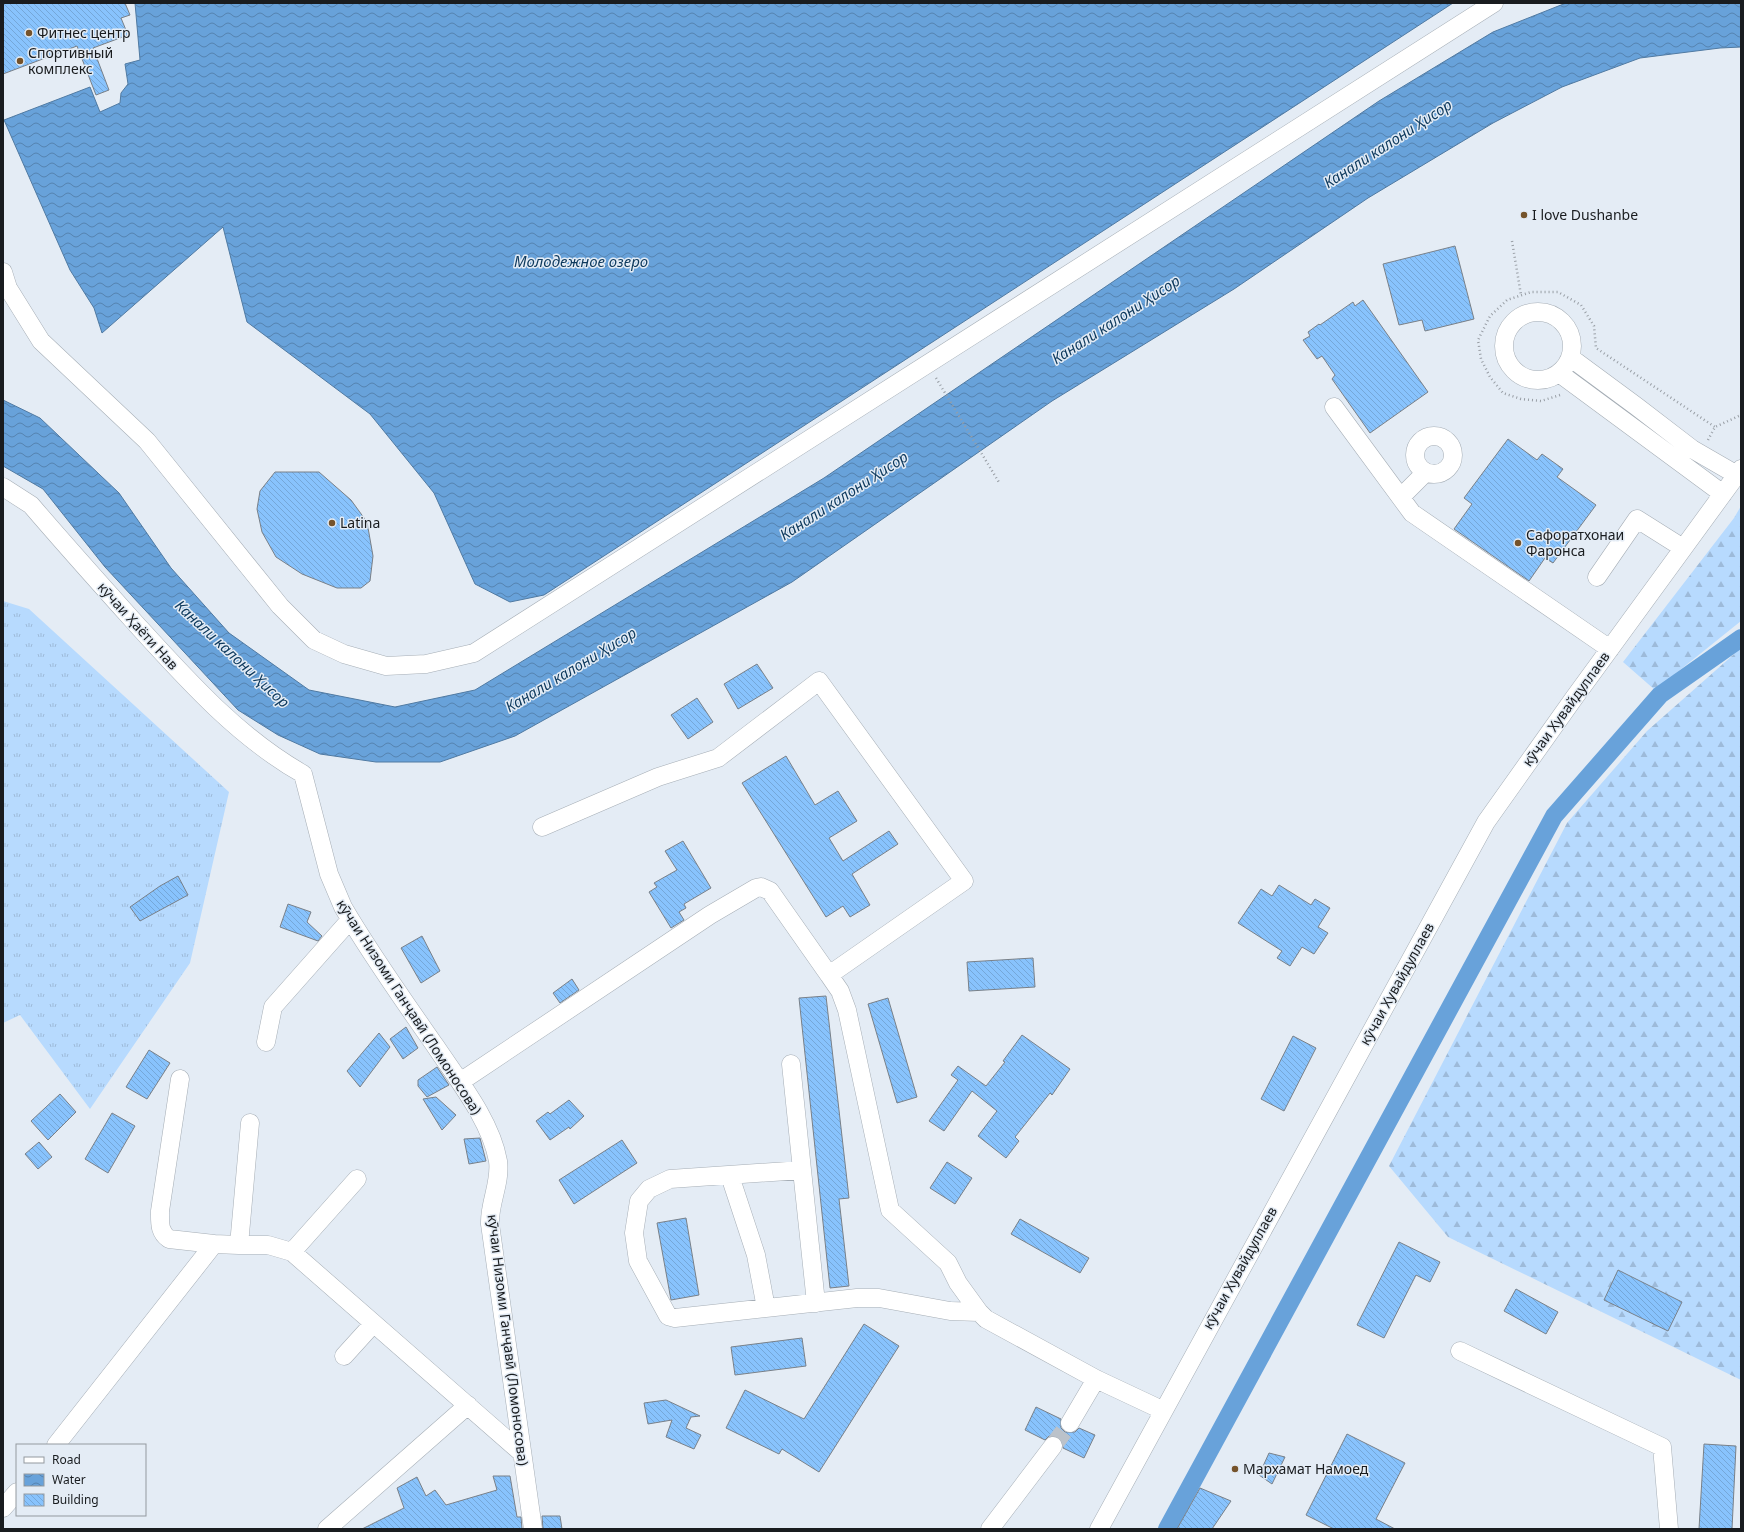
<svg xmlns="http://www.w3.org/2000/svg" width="1744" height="1532" viewBox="0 0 1744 1532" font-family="'Noto Sans',sans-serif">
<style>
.grass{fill:url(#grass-tufts)}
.forest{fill:url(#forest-firs)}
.water{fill:url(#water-waves);stroke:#507aa2}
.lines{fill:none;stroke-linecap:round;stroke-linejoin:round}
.canal{stroke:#68a2da;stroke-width:18}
.building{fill:url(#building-back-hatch);stroke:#798088}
.minor-tunnel{stroke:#bbc2ca;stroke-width:18;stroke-dasharray:18 9;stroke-linecap:butt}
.minor-casing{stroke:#a6aeb6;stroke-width:19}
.path{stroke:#989ea5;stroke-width:2.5;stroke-dasharray:1 3;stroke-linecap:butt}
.minor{stroke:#fff;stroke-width:18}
.poi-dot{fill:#75532b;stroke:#e4ecf5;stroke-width:1.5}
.labels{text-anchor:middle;stroke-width:3;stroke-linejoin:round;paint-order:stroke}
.poi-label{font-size:14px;fill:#191c1f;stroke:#e4ecf5;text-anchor:start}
.street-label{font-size:14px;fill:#191c1f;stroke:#e4ecf5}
.water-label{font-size:15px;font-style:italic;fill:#0d395d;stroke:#e4ecf5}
</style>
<defs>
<pattern id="grass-tufts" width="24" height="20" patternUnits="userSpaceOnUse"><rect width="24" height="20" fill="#b7dafe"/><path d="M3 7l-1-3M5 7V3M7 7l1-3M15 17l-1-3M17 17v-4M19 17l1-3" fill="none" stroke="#9dbad9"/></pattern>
<pattern id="forest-firs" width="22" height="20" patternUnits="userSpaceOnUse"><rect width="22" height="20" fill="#b7dafe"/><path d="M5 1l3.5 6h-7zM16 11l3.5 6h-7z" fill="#9dbad9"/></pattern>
<pattern id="water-waves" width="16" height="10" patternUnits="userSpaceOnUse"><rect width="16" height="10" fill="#68a2da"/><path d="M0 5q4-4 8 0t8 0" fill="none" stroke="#5583b0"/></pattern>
<pattern id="building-back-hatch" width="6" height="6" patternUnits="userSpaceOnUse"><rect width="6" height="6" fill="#88c3fd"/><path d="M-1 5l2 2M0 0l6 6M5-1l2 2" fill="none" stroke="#75a7d8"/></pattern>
</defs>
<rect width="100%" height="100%" fill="#e4ecf5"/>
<!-- grass -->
<path class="grass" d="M3,601L29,609L229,792L190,963L90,1109L20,1015L3,1023Z"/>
<!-- forest -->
<path class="forest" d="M1741,506V621L1655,690L1623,662L1734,518Z
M1741,648V1380L1448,1237L1389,1166L1567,823L1647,731Z"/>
<!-- water -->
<path class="water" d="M135,3H1453L544,595L510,602L475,584L434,493L370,414L247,322L223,227L102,333L94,308L70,270L4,120L90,87L100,112L120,103L121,93L128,84L125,64L140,60Z
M1566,3H1741V47L1720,48L1640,58L1562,87L1493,123L1368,198L1234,289L1052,401L792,582L515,736L440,762H376L320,754L278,735L238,710L105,567L43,489L3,466V400L40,418L119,493L171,568L229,633L309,690L395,707L475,690L824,478L1379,101L1493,32Z"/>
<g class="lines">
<!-- canal -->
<path class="canal" d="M1167,1529L1554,816L1660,695L1741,638"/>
</g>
<!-- building -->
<path class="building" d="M3,3H125L130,15L121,18L128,35L93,48L109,90L96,95L77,46L3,74Z
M1455,246L1474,319L1425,331L1422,320L1399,325L1383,264Z
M1363,300L1428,392L1370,433L1332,379L1335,375L1322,356L1317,359L1303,340L1310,336L1308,332L1319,324L1320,325L1353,302L1355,306Z
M1508,439L1537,460L1542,454L1563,469L1557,477L1596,505L1553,563L1545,558L1529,581L1454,529L1472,504L1464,498Z
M275,472H319L351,500L367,522L373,556L370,581L361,588H337L302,574L276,557L262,532L257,509L260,491Z
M757,664L773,688L738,709L724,684Z
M697,698L713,722L688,739L671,715Z
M786,756L815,805L838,791L857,821L829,838L843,861L889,831L898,844L852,874L870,905L850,917L843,906L826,917L742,783Z
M683,841L711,888L684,904L686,908L679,912L684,920L671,928L649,892L657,887L654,883L677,870L665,851Z
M178,876L188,895L140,921L130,907L160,886Z
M1279,885L1311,905L1315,899L1330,908L1318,927L1328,933L1314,954L1302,947L1290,966L1277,958L1282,951L1238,923L1261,889L1272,896Z
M288,904L311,912L307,922L322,936L318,941L280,927Z
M422,936L440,971L421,983L401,948Z
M1033,958L1035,987L969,991L967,962Z
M572,979L579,990L560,1003L553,993Z
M826,996L849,1198L839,1199L849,1286L830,1288L799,998Z
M888,998L917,1097L897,1103L868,1004Z
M406,1027L418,1048L403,1059L390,1039Z
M379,1033L390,1047L360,1087L347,1071Z
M1022,1035L1070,1069L1052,1095L1050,1093L1015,1137L1019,1141L1006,1158L978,1136L997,1111L972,1091L944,1131L929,1121L958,1080L951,1075L958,1066L986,1086L1005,1062L1003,1061Z
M1293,1036L1316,1048L1284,1111L1261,1099Z
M149,1050L170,1063L147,1099L126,1087Z
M437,1067L449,1085L427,1097L418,1086V1080Z
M60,1094L76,1112L48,1140L31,1121Z
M436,1097L456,1115L442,1130L423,1099Z
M569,1100L584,1116L570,1129L569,1127L550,1140L536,1121L548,1112L550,1114Z
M112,1113L135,1126L108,1173L85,1159Z
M480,1138L486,1161L469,1164L464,1139Z
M622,1140L637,1163L574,1204L559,1180Z
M39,1142L52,1157L38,1169L25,1154Z
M947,1162L972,1178L955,1204L930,1188Z
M686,1218L699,1295L671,1300L657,1223Z
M1020,1219L1089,1258L1080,1273L1011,1234Z
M1399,1242L1440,1262L1430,1282L1416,1275L1384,1338L1357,1325Z
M1618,1270L1682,1302L1668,1331L1604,1300Z
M1516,1289L1558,1312L1546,1334L1504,1311Z
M864,1324L899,1346L819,1472L782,1449L779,1454L726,1428L745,1390L804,1419Z
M802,1338L806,1366L735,1375L731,1347Z
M666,1400L700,1416L691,1417L686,1428L701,1435L694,1449L666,1437L672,1420L648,1424L644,1403Z
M1036,1407L1061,1419V1428L1065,1432H1075L1079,1428L1095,1435L1084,1458L1063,1448V1442L1059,1437L1049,1436L1045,1440L1025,1430Z
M1347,1434L1405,1463L1376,1519L1395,1529H1334L1306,1515Z
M1704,1444L1736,1446L1732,1529H1699Z
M1269,1453L1285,1457L1272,1484L1259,1475Z
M493,1476H510L517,1517H521L522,1529H362L404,1508L397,1488L417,1477L426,1496L435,1490L446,1505L497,1490Z
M1200,1488L1231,1501L1212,1529H1177Z
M542,1516H560L562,1529H543Z"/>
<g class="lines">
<!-- minor-tunnel -->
<path class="minor-tunnel" d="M1053,1446L1070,1423"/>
<defs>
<path id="minor" d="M3,272L8,288L41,341L147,441L280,606L314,640L344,654L386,666L426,664L474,653L1494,3
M1504 346a34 34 0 1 1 68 0a34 34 0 1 1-68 0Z
M1571,358L1636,406L1692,449L1737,475
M1559,373L1723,494
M1334,407L1412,513L1610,649
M1415 455a19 19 0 1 1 38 0a19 19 0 1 1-38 0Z
M3,487L31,505C66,546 102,586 137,625C187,680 239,738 303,774L329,874L343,907C371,955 404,1001 436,1047C458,1080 491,1121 498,1161C501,1183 489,1203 490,1224L533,1529
M1401,497L1426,472
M1597,577L1637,519L1683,548
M542,827L658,777L718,758L819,681L964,881L829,975L840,991L847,1010L890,1210L948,1263L958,1283L979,1312L986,1319L1096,1379L1162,1410
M266,1042L273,1007L350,920
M791,1064L802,1170
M180,1079L160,1211C160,1223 159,1232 169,1239L214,1244
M460,1082L710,915L756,888L761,887L770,891L829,975
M730,1176L756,1255L766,1308
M239,1245H268L292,1252L522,1453
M292,1252L357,1179
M816,1303L802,1170L670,1179L649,1189L639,1201L634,1233L638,1261L668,1316L675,1318L857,1298H879L950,1311L979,1312
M1460,1351L1662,1447L1669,1529
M344,1356L373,1324
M1070,1423L1096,1379
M56,1445L214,1244L239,1245L250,1123
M3,1508L17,1492
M327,1529L468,1405
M990,1529L1053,1446
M1099,1529L1486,822L1574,698L1741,469"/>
</defs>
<!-- minor casing -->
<use href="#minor" class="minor-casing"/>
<!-- path -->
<path class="path" d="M1512,241L1521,295
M936,378L1000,484
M1560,395L1541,401L1521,399L1503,393L1490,377L1481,359L1478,340L1490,316L1507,300L1531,292H1558L1581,305L1594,326L1596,348L1715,427
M1708,440L1715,427L1741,415"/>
<!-- minor -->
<use href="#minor" class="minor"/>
</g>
<!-- markers -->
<g class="poi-dot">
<circle cx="29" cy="33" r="4"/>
<circle cx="20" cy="61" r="4"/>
<circle cx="1524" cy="215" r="4"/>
<circle cx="332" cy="523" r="4"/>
<circle cx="1518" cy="543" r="4"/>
<circle cx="1235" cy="1469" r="4"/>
</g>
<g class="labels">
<!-- poi labels -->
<g class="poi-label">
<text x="37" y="38">Фитнес центр</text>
<text x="28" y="58">Спортивный<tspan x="28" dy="16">комплекс</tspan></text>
<text x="1532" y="220">I love Dushanbe</text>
<text x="340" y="528">Latina</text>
<text x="1526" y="540">Сафоратхонаи<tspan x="1526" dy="16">Фаронса</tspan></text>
<text x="1243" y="1474">Мархамат Намоед</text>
</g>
<!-- street labels -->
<g class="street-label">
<text transform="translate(138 626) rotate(48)" y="5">кӯчаи Ҳаёти Нав</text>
<text transform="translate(1566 709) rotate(-54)" y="5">кӯчаи Хувайдуллаев</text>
<text transform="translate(1397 984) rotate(-61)" y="5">кӯчаи Хувайдуллаев</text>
<text transform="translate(409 1007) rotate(57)" y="5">кӯчаи Низоми Ганҷавӣ (Ломоносова)</text>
<text transform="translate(1240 1268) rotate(-61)" y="5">кӯчаи Хувайдуллаев</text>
<text transform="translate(508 1340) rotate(83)" y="5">кӯчаи Низоми Ганҷавӣ (Ломоносова)</text>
</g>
<!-- water labels -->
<g class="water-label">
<text transform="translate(1388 144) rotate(-33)" y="5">Канали калони Ҳисор</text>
<text x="581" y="267">Молодежное озеро</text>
<text transform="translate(1116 320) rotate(-33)" y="5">Канали калони Ҳисор</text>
<text transform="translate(844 496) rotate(-33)" y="5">Канали калони Ҳисор</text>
<text transform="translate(232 654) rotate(43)" y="5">Канали калони Ҳисор</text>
<text transform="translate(571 670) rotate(-31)" y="5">Канали калони Ҳисор</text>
</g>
</g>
<!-- border -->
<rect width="1744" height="1532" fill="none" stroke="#191c1f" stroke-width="8"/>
<!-- legend -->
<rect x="16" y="1444" width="130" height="72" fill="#e4ecf5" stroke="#93999f"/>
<rect x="24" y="1457" width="20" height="6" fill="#ffffff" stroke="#93999f"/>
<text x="52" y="1464" font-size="12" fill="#191c1f">Road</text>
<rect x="24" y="1474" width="20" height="12" fill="url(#water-waves)" stroke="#93999f"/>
<text x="52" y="1484" font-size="12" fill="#191c1f">Water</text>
<rect x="24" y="1494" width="20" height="12" fill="url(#building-back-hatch)" stroke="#93999f"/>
<text x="52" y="1504" font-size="12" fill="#191c1f">Building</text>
</svg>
